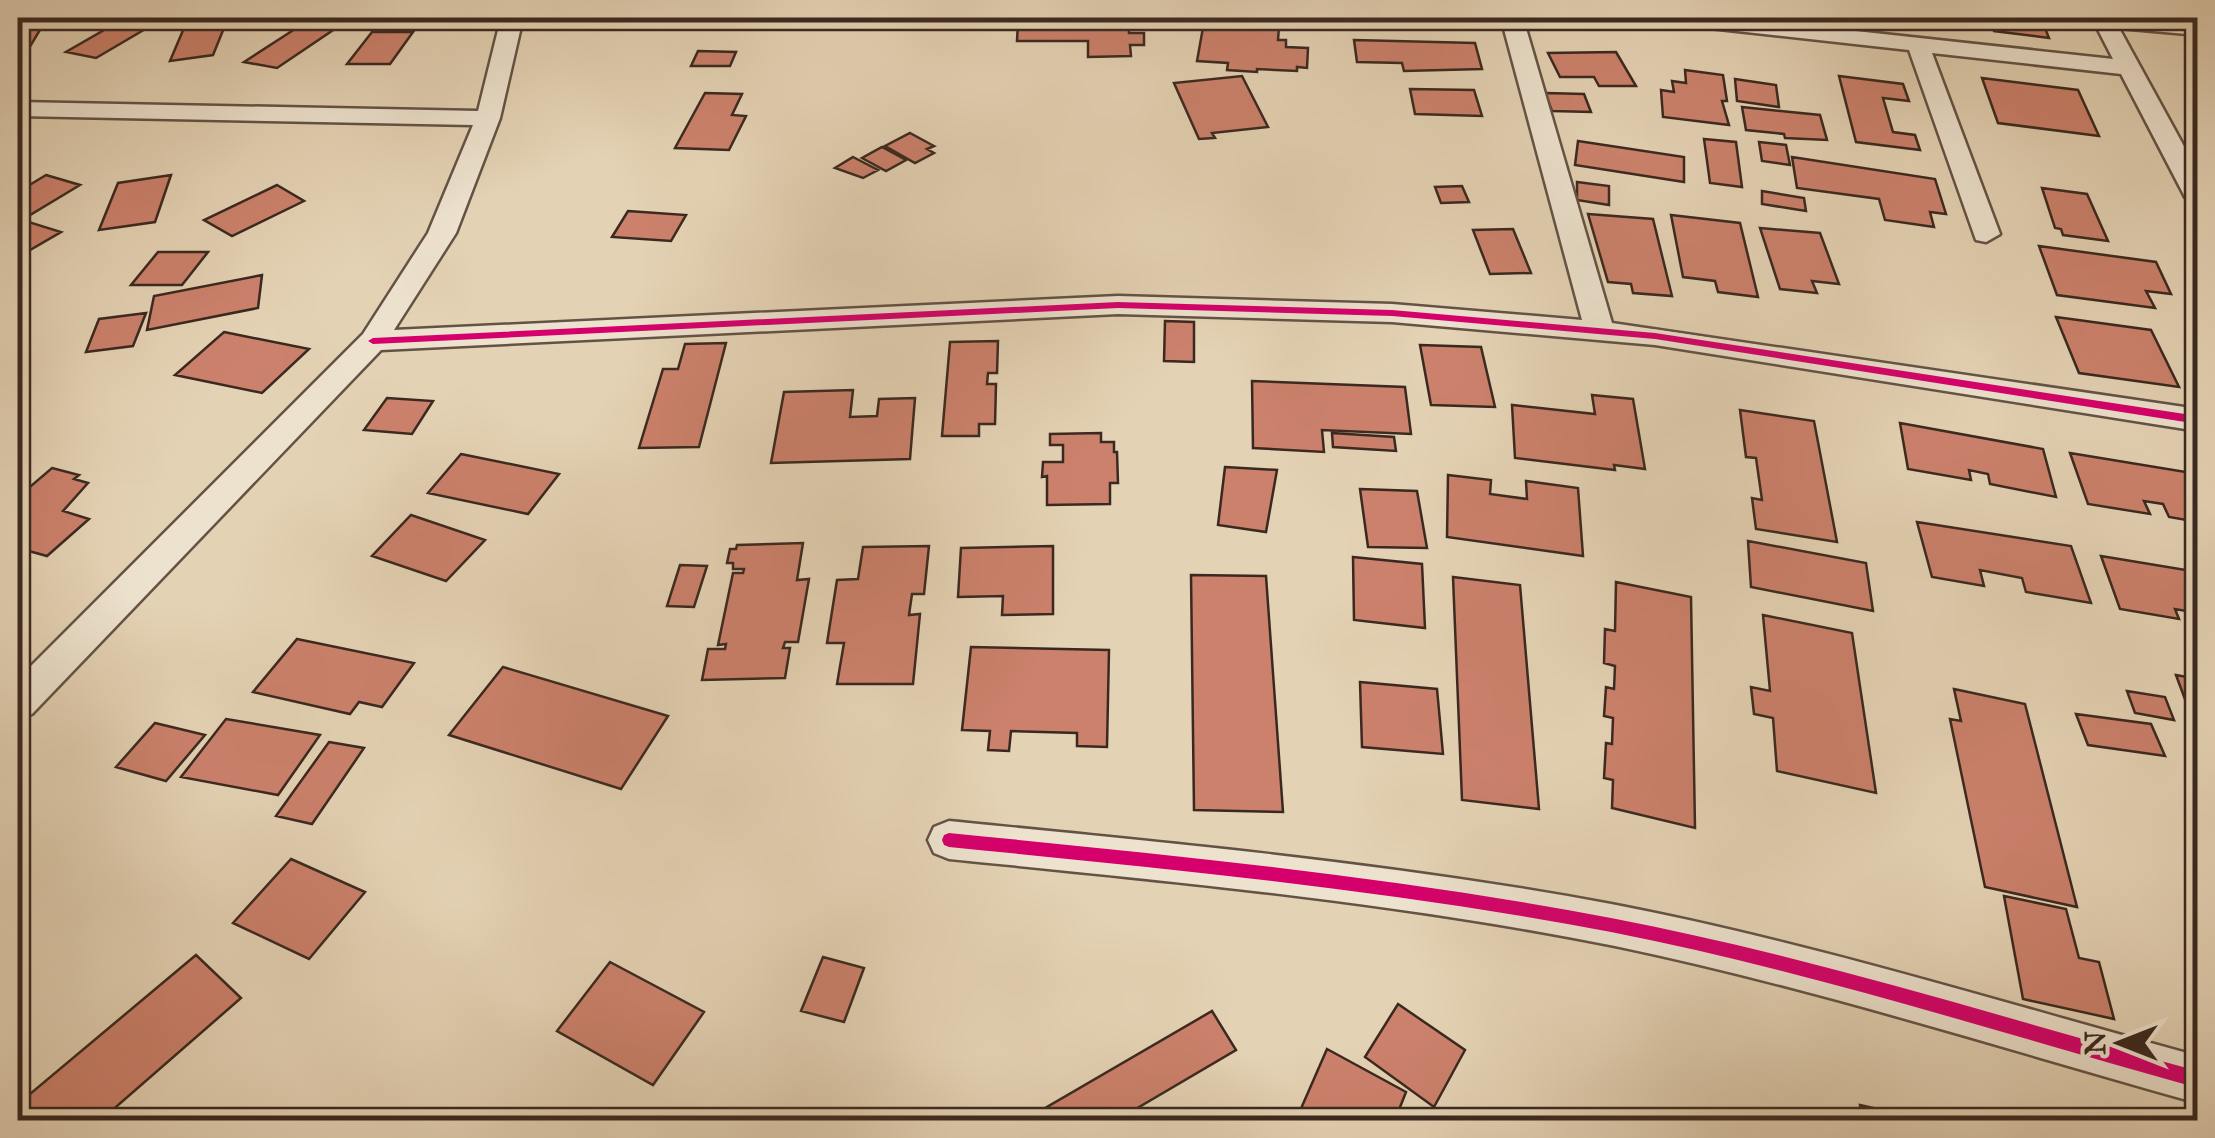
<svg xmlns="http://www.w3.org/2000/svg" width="2215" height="1138" viewBox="0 0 2215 1138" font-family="'IM FELL Great Primer',serif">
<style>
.building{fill:#cc816c;stroke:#3a2920;stroke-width:2.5}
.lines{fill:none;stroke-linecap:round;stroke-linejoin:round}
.street-casing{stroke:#645345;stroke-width:5}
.street{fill:#ede2ce;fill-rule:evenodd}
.cycleway-casing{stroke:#ede2ce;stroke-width:7}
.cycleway{fill:#d6006c;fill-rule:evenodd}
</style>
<rect width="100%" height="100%" fill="#e4d2b4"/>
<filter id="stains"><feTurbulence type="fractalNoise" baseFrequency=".002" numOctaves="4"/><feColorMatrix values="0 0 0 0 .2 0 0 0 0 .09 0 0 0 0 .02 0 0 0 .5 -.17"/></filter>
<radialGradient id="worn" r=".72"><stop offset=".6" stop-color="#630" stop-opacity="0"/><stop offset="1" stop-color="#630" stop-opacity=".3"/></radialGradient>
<!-- building -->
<path class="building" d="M47,18L28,50L18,52V21Z
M125,18H164L96,58L66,52Z
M312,18L345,22L277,68L244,62Z
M413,18H460L450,25L408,27Z
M1990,18H2041L2049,38L1994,31Z
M1129,21V33H1144V45H1130L1131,56L1088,57V41H1017L1018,22Z
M1204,22L1279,27L1278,40H1286V47L1308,48L1307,68L1297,67V71L1257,69V72L1227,70L1228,63L1197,61Z
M226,23L213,55L170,61L184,28Z
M372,32H413L390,64H347Z
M1354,40L1475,43L1482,69L1404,71L1402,63L1357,62Z
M698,51L736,52L730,66H691Z
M1616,52L1636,86H1599L1594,77H1560L1548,53Z
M1685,70L1723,75L1727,101H1722L1729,125L1663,117L1661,90L1674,92L1672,81L1686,83Z
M1242,76L1268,127L1212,133L1215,138L1199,139L1174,83Z
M1839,76L1903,84L1909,101L1883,98L1893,132L1915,135L1920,150L1856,142Z
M1982,78L2078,90L2099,136L1998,123Z
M1735,79L1776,85L1779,107L1737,101Z
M1410,89L1474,90L1482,116L1415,114Z
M705,93L742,94L732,115L746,116L729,150L675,148Z
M1545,93L1584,94L1591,112L1552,111Z
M1742,107L1820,115L1827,140L1785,138L1784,134L1746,130Z
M910,133L934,146L927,149L934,153L915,163L885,146Z
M1704,139L1736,142L1742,187L1710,183Z
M1578,141L1684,157V182L1575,165Z
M1759,142L1786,145L1790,165L1762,161Z
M882,147L906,160L886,171L862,158Z
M853,157L878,170L863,178L835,168Z
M1792,157L1935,179L1946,214L1930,212L1934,227L1885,220L1879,199L1797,188Z
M46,175L80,185L22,220L61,232L18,257V192Z
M171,175L155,222L99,230L118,183Z
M1577,182L1609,186V205L1577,200Z
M277,185L304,201L232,236L204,220Z
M1462,186L1469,202L1441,203L1435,187Z
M2042,188L2087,194L2108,241L2063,235L2061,229L2055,228Z
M1762,191L1804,198L1806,211L1762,204Z
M628,211L686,215L671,241L612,237Z
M1588,214L1653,219L1672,296L1633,293L1631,284L1608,282Z
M1671,215L1740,223L1758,297L1718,292L1715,281L1683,277Z
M1760,228L1820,233L1839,284L1812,281L1817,293L1780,289Z
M1513,229L1531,273L1490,274L1473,230Z
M2039,246L2156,262L2171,294L2146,291L2155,308L2057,295Z
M158,252H208L182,285H131Z
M262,275L258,308L147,330L154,296Z
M146,313L133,346L86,352L99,319Z
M2056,317L2151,330L2179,387L2079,373Z
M1165,321L1194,322V362L1164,361Z
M224,332L309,349L262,393L175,375Z
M998,341L997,373H988L987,384H996L995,424H979V436H942L950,342Z
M726,343L699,447L639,448L663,369H678L685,344Z
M1420,345L1481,347L1495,407L1431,405Z
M1252,381L1405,387L1411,434L1322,430L1324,452L1253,448Z
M853,390L850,417L877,416L879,399L915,398L910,459L771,463L784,392Z
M1592,395L1633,399L1645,469L1614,465L1615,470L1515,458L1512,405L1595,414Z
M387,398L433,401L412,434L364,430Z
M1740,410L1814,421L1837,542L1756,529L1752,498L1762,500L1756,458L1746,457Z
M1900,423L2043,449L2056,497L1990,484L1988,474L1969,470L1971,480L1908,469Z
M1101,433V442H1114V452H1117L1118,483H1110V504L1047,505V476L1042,477L1043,462H1063V445H1050V434Z
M1332,433L1394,437L1396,451L1333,447Z
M2070,453L2198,474V522L2169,517L2163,504L2144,501L2150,514L2088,504Z
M461,454L559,474L528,514L428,493Z
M1225,467L1277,470L1266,532L1218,525Z
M52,468L79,475L74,479L88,483L63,511L89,519L47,556L18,548V497Z
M1448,475L1491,480L1490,494L1527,499L1526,481L1578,488L1583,556L1447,537Z
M1360,489L1417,491L1427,548L1368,547Z
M411,515L485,540L446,581L372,556Z
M1917,522L2071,546L2091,603L2026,592L2022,578L1980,570L1984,586L1932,577Z
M1748,541L1866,563L1873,611L1751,587Z
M803,543L797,580L809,579L798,642H785L783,648H790L785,678L702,680L708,649H725L726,644L718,645L733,573H743L744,569H733V563H727L730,549H736L737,545Z
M929,546L924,594H912L909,615L920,614L913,684H837L844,643H827L837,580L858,579L863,547Z
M1053,546V614L1002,615L1003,596L958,597L961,548Z
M2101,556L2198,572V613L2175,609L2179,619L2120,609Z
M1353,557L1422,564L1425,628L1354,620Z
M680,565L707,566L694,607L667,606Z
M1191,575L1266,576L1283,812L1194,810Z
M1453,577L1520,585L1539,809L1462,800Z
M1616,582L1691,597L1695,828L1612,808L1613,780L1604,778L1606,743L1612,744L1613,718L1604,716L1606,687L1614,689L1615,666L1604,663L1605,629L1615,631Z
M1763,615L1852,633L1876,793L1777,771L1773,718L1754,714L1751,687L1770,691Z
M297,639L414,663L382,707L359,702L350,714L253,692Z
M971,647L1109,650L1107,747L1077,746V733L1011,731L1009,751L988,750L990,731L962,730Z
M503,667L668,716L621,789L449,735Z
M2176,675L2198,679V727L2195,726Z
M1360,682L1437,689L1443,754L1362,747Z
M1954,689L2025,704L2077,907L1985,887L1950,719L1961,721Z
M2127,691L2165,697L2174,720L2135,713Z
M2076,714L2151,724L2165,756L2088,745Z
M226,719L320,735L278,795L181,777Z
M155,723L205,735L166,781L116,767Z
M329,742L364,748L312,824L276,816Z
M291,859L365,892L309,959L233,923Z
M2004,896L2066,909L2079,958L2099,962L2114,1019L2023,999Z
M196,955L241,998L101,1120H18V1104Z
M823,957L864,968L844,1022L801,1011Z
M610,962L704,1012L653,1085L557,1031Z
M1398,1004L1465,1050L1434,1107L1365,1057Z
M1212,1011L1236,1050L1117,1120H1039L1035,1114Z
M1327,1049L1406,1092L1395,1120H1296Z
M1860,1105L1926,1120H1862Z"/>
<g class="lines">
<defs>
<path id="street" d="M501,18H523L500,118L456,233L394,330L1118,296L1392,304L1582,320L1501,18H1523L1612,323L2198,409V431L1655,345L1392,322L1118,314L381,350L32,714L18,719V679L363,334L428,233L473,125L18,116V102L478,111Z
M1671,18H1737L2113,59L2092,18L2198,21V35L2119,28L2198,172V205L2185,197L2121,74L1932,53L2000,234L1986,242L1976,240L1909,50L1682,25Z
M949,821C1170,843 1392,863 1611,904C1809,942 2003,1003 2198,1056V1103C2004,1049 1812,987 1615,946C1395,902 1171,881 949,859L934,853L928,840L934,827Z"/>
</defs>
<!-- street casing -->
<use href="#street" class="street-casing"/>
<!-- street -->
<use href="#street" class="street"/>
<defs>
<path id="cycleway" d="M1118,302L1392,310L1655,333L2198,416V424L1655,339L1392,316L1118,308L373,344L368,341L373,338Z
M949,833C1170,855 1392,876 1611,918C1810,956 2003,1018 2198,1071V1088C2003,1034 1810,971 1611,932C1392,890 1170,869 949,847L944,845L942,840L944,835Z"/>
</defs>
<!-- cycleway casing -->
<use href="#cycleway" class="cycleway-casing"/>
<!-- cycleway -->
<use href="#cycleway" class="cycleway"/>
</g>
<!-- margin -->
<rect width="2215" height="1138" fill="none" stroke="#e4d2b4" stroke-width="60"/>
<rect x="20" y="20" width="2175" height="1098" fill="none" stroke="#3a2920" stroke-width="5"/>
<rect x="30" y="30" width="2155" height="1078" fill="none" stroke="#3a2920" stroke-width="2.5"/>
<!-- north arrow -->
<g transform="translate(2120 1043) rotate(270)" stroke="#ede2ce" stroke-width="8" paint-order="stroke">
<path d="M0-8L18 38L0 25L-18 38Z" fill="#3a2920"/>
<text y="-15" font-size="28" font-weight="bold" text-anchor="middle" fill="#3a2920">N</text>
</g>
<rect width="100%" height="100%" filter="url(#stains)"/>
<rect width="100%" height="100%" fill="url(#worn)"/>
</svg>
